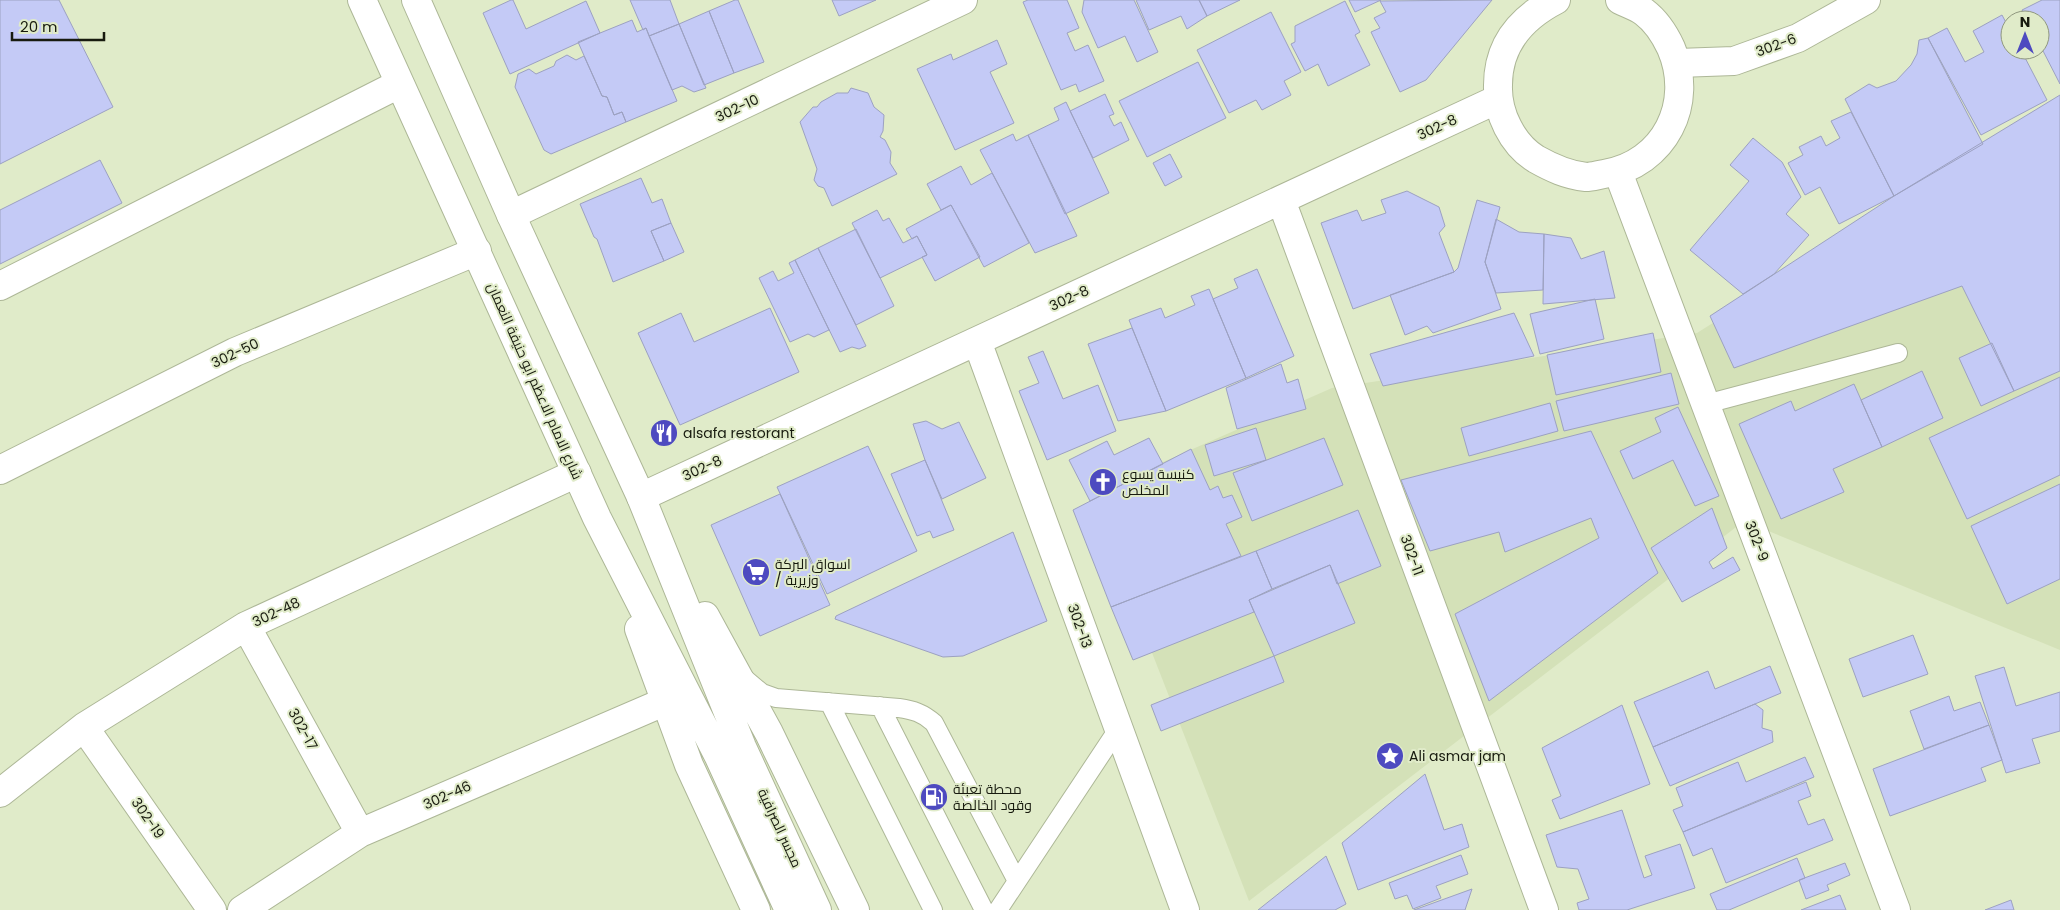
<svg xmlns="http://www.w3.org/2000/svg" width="2060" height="910" viewBox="0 0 2060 910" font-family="Poppins,Cairo,sans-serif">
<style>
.built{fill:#d4e1b8}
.building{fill:#c4caf6;stroke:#9ca1c1}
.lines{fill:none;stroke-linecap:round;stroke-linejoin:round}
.lane-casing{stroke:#adb797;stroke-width:20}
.street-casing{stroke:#adb797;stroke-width:30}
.secondary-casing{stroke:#adb797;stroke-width:30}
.lane{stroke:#fff;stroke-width:18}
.street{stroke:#fff;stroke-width:28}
.secondary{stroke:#fff;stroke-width:28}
.labels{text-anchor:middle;stroke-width:4;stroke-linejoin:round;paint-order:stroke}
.street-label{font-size:14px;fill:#181b0f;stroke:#e0ebc9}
.poi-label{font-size:14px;fill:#181b0f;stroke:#e0ebc9;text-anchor:start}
</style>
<rect width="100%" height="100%" fill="#e0ebc9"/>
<!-- built -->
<path class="built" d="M2060,103V650L1744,521L1249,901L1090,494L1332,388L1697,333Z"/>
<!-- building -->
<path class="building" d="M0,0H59L113,107L0,164Z
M511,0H513L526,29L586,1L600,33L510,74L483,13Z
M630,0H670L679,24L649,36L646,28L643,30Z
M735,0H738L764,62L734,73L709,11Z
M832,0H876L839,16Z
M1028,0H1067L1079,28L1067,33L1075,51L1088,45L1104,81L1079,92L1076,84L1061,90L1023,2Z
M1084,0H1134L1158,52L1137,62L1125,36L1098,48L1082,12Z
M1136,0H1199L1207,16L1187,29L1181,16L1149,30Z
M1199,0H1240L1207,16Z
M1349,0H1381L1355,12Z
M1492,0L1426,80L1400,92L1371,32L1380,28L1374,18L1386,12L1380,1Z
M2042,0H2060V84L2040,45V20H2027L2022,10Z
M1345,1L1360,32L1355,35L1370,65L1328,86L1318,64L1305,71L1291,44L1295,42V26Z
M709,11L734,73L704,85L679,24Z
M1271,12L1301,72L1284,81L1291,95L1262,110L1256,100L1229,113L1197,50Z
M2002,15L2010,30V50H2021L2047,100L1981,135L1928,38L1947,28L1965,62L1984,52L1973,31Z
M632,20L637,32L646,28L677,101L626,122L622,112L614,115L607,97L602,96L578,42Z
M679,24L706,88L694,92L682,86L672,90L649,36Z
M1928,38L1983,144L1894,196L1845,99L1869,84L1877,88L1896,81L1911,65L1917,54L1919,40Z
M997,40L1007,64L990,72L1014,123L955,150L917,69L951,54L953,60Z
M567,55L576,60L584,56L602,96L607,97L614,115L622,112L626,122L551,154L544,150L515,87L518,74L529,69L536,74L554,66L556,61Z
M1198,62L1226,118L1147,157L1119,101Z
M851,88L868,93L874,107L884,115L883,131L880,137L885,140L891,152L890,163L897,174L832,206L824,188L818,186L814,180L817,169L800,122L813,107H817L821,102L837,93H848Z
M1105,94L1114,114L1109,116L1114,126L1121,122L1129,140L1093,158L1070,111Z
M2060,95V371L2014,391L1962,286L1734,368L1710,316L1894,196Z
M1066,102L1109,193L1065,214L1028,135L1059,120L1054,108Z
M1851,112L1894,196L1839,224L1820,187L1805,195L1788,163L1803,155L1799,147L1821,136L1826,146L1840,138L1831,121Z
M1013,134L1016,141L1028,135L1077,236L1035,253L980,150Z
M1753,138L1782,162L1801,197L1786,214L1809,235L1774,274L1743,294L1690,250L1749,181L1730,165Z
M1170,154L1182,177L1165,186L1153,163Z
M100,160L122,203L0,264V210Z
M961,166L971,185L992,173L1029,243L984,267L951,205L941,210L927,184Z
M641,178L652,203L662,199L671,223L651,231L664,261L613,282L597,239L594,237L580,204Z
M1407,191L1439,207L1445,226L1439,233L1454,272L1353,309L1321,223L1357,210L1362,221L1386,213L1381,200Z
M1477,200L1500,207L1485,262L1501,309L1433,333L1427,326L1405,335L1390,295L1454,272L1458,268Z
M951,205L980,257L935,281L922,257L927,255L917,236L912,239L906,229Z
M877,210L883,221L889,218L903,243L917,236L927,255L880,278L852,223Z
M1496,219L1519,232L1544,234L1543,290L1496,293L1485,262Z
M671,223L684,252L664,261L651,231Z
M856,229L894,306L856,325L818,248Z
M1544,234L1571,238L1581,259L1604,251L1615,298L1543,304Z
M818,248L866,346L859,349L852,347L840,352L795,260Z
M795,260L829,330L814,337L808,334L790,342L759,278L773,271L778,281L794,273L789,263Z
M1257,269L1294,356L1246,378L1213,299L1238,288L1234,279Z
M1209,289L1246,378L1166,411L1129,320L1161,308L1165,318L1195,305L1191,296Z
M1595,299L1604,339L1540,354L1530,314Z
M770,308L799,372L680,425L638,333L681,313L694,342Z
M1514,313L1534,356L1383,386L1370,354Z
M1132,328L1166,411L1118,421L1088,344Z
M1653,333L1661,372L1556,395L1547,355Z
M1992,343L2014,391L1981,406L1959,358Z
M1043,351L1063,399L1098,385L1116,431L1047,460L1019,391L1039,383L1028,357Z
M1281,364L1287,383L1298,379L1306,409L1237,429L1226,388Z
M1922,371L1943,418L1882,447L1861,400Z
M1671,373L1679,404L1564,431L1556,401Z
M2060,377V475L1967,519L1929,438Z
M1854,384L1882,447L1833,469L1844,492L1781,519L1739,424L1791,401L1795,411Z
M1550,403L1558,431L1469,456L1461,428Z
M1678,407L1719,496L1695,506L1673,460L1633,479L1620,451L1661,432L1655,418Z
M926,421L942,429L959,422L986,478L942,499L925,460L913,424Z
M1256,428L1266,460L1214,476L1205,445Z
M1591,431L1658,573L1489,701L1455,614L1599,538L1591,518L1505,552L1499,532L1430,551L1401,480Z
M1149,438L1163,464L1090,501L1069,460L1107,441L1114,455Z
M1324,438L1343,485L1252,521L1233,473Z
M868,446L917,551L827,594L777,487Z
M1191,449L1210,490L1218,486L1223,498L1232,495L1242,517L1226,524L1241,556L1111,607L1073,510Z
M925,460L954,530L933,538L930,531L917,536L891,474Z
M2060,484V579L2007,604L1971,526Z
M780,494L830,605L760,636L711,525Z
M1712,508L1727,548L1709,562L1713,569L1733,557L1740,570L1682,602L1651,548Z
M1358,510L1381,566L1337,584L1330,565L1272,589L1256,551Z
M1013,532L1047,621L963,656L943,657L835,619L836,616Z
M1256,551L1272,589L1249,600L1254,612L1133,660L1111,607Z
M1330,565L1355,623L1274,656L1249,600Z
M1913,635L1928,674L1863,697L1849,659Z
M1274,656L1284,682L1161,731L1151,705Z
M1770,666L1781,693L1653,747L1634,702L1708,671L1715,689Z
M2004,667L2016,706L2060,692V731L2032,739L2040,763L2006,773L1975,676Z
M1949,696L1954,711L1980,702L1989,725L1924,749L1910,711Z
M1755,704L1763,710L1762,728L1772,731L1773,742L1670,786L1653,747Z
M1622,705L1650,784L1560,819L1552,800L1561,796L1542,748Z
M1989,725L2002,760L1981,768L1986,781L1890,816L1873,769Z
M1805,757L1814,777L1683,832L1673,810L1683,806L1676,788L1738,762L1746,782Z
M1425,774L1444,830L1462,824L1469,847L1358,890L1342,843Z
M1806,782L1811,796L1798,801L1808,825L1824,819L1833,840L1726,883L1712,848L1693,856L1683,832Z
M1622,810L1644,878L1652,875L1645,856L1680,844L1695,888L1627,910H1579L1577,903L1589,899L1578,869L1557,867L1546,835Z
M1461,855L1468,874L1436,886L1441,898L1413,909L1407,895L1395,899L1389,883Z
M1326,856L1346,904L1335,910H1258Z
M1797,858L1805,878L1729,910H1717L1710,894Z
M1845,863L1850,875L1827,885L1829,890L1806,899L1799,880Z
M1472,889L1465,910H1414Z
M1840,895L1846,910H1801Z
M2011,900L2014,910H1985Z"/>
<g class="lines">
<defs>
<path id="lane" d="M1706,404L1898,353
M744,678L762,693L776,698L899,708C913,710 923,713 934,723L1017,881
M829,702L933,910
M880,706L984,910
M998,910L1118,729"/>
<path id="street" d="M1556,0C1521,18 1498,45 1498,85C1497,113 1512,144 1536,159C1552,168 1567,175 1586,177C1591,177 1598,175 1604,174C1665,164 1695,103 1671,48C1665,35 1656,21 1644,12C1637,7 1628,4 1620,0
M1678,63L1734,61L1798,38L1866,0
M1618,172L1896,910
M1281,200L1544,910
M511,215L963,0
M0,286L399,84
M977,341L1185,910
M0,470L235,352L477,251
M641,497L1498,99
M246,626L360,833
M84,727L212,910
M0,793L84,727L246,626L577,473
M242,910L360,833L664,702"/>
<path id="secondary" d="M362,0L597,518L719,757L789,910
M416,0L511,215L641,497L742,747L817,910
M705,616L769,733L855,910
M639,629L689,765L756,910"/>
</defs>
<!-- lane casing -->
<use href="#lane" class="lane-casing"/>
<!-- street casing -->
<use href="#street" class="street-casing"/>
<!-- secondary casing -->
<use href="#secondary" class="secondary-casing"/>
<!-- lane -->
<use href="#lane" class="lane"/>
<!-- street -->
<use href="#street" class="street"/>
<!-- secondary -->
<use href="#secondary" class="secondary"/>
</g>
<!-- icons -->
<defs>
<symbol id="restaurant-disc" viewBox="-11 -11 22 22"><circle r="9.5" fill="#4d4ac0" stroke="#e0ebc9"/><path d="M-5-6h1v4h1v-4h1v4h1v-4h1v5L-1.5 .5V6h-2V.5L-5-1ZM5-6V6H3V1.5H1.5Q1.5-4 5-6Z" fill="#fff"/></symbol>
<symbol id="church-disc" viewBox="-11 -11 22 22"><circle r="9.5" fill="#4d4ac0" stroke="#e0ebc9"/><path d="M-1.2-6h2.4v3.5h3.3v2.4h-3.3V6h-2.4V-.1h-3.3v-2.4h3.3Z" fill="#fff"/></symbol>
<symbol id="supermarket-disc" viewBox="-11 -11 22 22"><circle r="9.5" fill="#4d4ac0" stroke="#e0ebc9"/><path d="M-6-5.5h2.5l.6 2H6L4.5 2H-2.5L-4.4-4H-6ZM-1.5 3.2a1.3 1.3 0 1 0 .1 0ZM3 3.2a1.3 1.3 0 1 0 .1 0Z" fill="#fff"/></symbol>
<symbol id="sight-disc" viewBox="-11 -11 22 22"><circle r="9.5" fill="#4d4ac0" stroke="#e0ebc9"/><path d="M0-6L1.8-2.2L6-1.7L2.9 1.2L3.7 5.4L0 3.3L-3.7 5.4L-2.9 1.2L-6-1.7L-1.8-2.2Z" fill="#fff"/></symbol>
<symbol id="fuel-disc" viewBox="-11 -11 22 22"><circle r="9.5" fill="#4d4ac0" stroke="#e0ebc9"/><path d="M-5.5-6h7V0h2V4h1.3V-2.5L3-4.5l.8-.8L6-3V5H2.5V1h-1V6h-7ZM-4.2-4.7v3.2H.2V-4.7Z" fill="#fff"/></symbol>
</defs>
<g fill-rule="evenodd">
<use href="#restaurant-disc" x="648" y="417" width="32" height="32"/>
<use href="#church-disc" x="1087" y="466" width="32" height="32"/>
<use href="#supermarket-disc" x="740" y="556" width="32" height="32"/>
<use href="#sight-disc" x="1374" y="740" width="32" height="32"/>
<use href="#fuel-disc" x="918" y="781" width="32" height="32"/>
</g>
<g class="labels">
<!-- street labels -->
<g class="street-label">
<text transform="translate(1776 45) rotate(-20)" y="5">302-6</text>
<text transform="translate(737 108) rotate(-25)" y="5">302-10</text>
<text transform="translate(1437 127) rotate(-25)" y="5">302-8</text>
<text transform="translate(1069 298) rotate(-25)" y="5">302-8</text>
<text transform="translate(235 353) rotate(-25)" y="5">302-50</text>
<text transform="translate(535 381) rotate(66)" y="5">شارع الامام الاعظم ابو حنيفة النعمان</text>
<text transform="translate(702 468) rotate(-25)" y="5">302-8</text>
<text transform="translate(1757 541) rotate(69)" y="5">302-9</text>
<text transform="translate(1412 555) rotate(70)" y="5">302-11</text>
<text transform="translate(276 612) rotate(-25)" y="5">302-48</text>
<text transform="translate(1080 626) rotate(70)" y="5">302-13</text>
<text transform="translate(303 729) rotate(61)" y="5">302-17</text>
<text transform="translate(447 795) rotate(-24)" y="5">302-46</text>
<text transform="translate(148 818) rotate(55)" y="5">302-19</text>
<text transform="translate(780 828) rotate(65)" y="5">مجسر الصرافية</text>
</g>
<!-- poi labels -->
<g class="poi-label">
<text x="683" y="438">alsafa restorant</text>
<text x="1122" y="479">كنيسة يسوع<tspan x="1122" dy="16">المخلص</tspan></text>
<text x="775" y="569">اسواق البركة<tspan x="775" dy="16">/ وزيرية</tspan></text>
<text x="1409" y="761">Ali asmar jam</text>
<text x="953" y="794">محطة تعبئة<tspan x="953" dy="16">وقود الخالصة</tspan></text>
</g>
</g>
<!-- north arrow -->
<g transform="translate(2025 35)"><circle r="24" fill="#e0ebc9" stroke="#90987f"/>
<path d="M0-4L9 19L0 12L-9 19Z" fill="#4d4ac0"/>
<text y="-8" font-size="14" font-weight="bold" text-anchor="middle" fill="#181b0f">N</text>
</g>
<!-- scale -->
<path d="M12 32v8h92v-8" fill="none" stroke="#181b0f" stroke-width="2.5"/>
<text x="20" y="32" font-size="15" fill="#181b0f" stroke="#e0ebc9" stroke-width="4" paint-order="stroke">20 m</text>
</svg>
